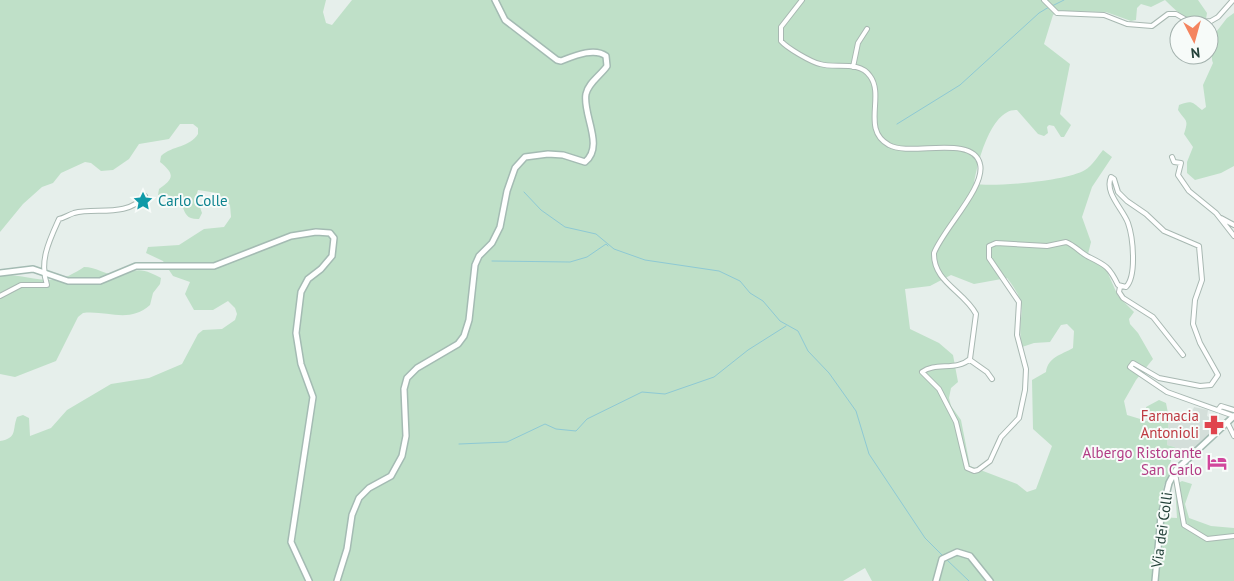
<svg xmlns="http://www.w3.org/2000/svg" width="1234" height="581" viewBox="0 0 1234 581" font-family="'PT Sans',sans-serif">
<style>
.built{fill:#d4dfda}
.green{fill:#bfe0c8;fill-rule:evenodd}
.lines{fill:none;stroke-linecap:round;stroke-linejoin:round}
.stream{stroke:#8ec9d4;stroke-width:1}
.street-casing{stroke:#a8b8b2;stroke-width:6}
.secondary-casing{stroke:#a4bbb3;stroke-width:8}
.street{stroke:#fff;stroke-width:4}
.secondary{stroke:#fff;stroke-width:5}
.labels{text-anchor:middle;stroke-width:4;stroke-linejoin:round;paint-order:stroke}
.culture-label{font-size:15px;fill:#0d838f;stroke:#f7fbf9;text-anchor:start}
.health-label{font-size:15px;fill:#be3a42;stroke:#f7fbf9;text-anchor:end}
.hotel-label{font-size:15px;fill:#b23c85;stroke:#f7fbf9;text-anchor:end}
.street-label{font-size:15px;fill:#24423a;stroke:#f7fbf9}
</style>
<rect width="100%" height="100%" fill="#e6efeb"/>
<!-- built -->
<path class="built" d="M1194,407L1208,410L1207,416L1215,420L1216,429L1192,452H1185L1179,458L1173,453L1175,447L1167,445L1169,418L1190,417Z"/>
<!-- green -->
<path class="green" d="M0,0H326L323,12L326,23L332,25L352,0H1198L1207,13L1206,19C1189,24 1176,11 1165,0L1151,7L1141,4L1137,8L1136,20L1131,21L1106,12L1059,11L1053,15L1044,44L1070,64L1060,114L1071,125L1064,137H1061L1054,126L1049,125L1047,127L1048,133L1044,136L1038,134L1017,110C991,108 977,164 974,184C997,187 1067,181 1085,170C1092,166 1098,156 1103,150L1112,157L1092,187L1082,217L1091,242L1087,258L1106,269L1118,296L1134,312L1129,319L1130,324L1138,333L1153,359L1136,380L1124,401L1127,415L1147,421L1146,407L1159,400L1166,403L1169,418L1167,445L1175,447L1170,464L1173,470L1164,485L1159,517L1177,518L1175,485L1182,481L1192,484L1185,504L1189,518L1211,526L1234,528V581H872L865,568L843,581H0V441C18,438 12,430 17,417L23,415L29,418L30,436L51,428L67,410L111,384L149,378L182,364L198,334L203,330L222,329L235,320L237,314L235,308L228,301L213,310H194L185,294L190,282L173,276L163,261L146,253L148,247L179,245L204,229L224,227L231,217L230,205L217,193L198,190L196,196L202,213L199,219C174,220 194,193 158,195L159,189C174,179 175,174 160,162L161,156C173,145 189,148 198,134V128L193,124H180L169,139L139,144L129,159L113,170L101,171L91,163L85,162L61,173L53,183L42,187L23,204L0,232ZM951,275L974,284L1007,278C1033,311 1015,312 1022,347L1034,343L1050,342L1061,325L1067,324L1074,331L1073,348C1061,355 1048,357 1046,372L1032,380L1033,429L1052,446L1036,489L1027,492L1017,484L970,466L961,420L951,406L949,398L951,388L958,382L953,355L939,343L910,329L905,289L930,286Z
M1234,13V166L1221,173L1195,180L1187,173V162L1193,147L1184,134C1189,119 1186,122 1178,110L1179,105C1192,100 1192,102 1202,110L1206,107L1203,85L1213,63C1209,53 1217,46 1213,36L1227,18Z
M84,267C96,267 106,275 119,276C125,276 128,272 134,271C142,268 154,274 161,278L160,284L153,293L150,305C129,324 107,310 83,313L78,317L56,361L15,377L0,374V275C18,274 34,280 51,280C61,281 75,273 84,267Z"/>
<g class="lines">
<!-- stream -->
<path class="stream" d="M1052,6L1064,0
M897,124L960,85L1039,13L1049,7
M524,192L541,210L565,227L596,234L614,249L645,260L719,271L740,281L750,293L763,301L780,321L798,331L808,351L829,373L856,411L869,454L925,538L943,556
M492,261L570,262L587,257L606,244L608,246
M459,444L507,442L545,424L556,429L576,431L587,419L642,392L665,394L714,377L748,350L786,326
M946,559L969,581"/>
<defs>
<path id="street" d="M802,0L781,27V41C787,48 811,62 820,64C835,69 859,60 870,76C885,96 861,130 889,145C910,157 973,134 980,164C986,187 943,229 934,253C933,282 964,291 976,314L970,359C957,371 935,362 922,372L939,389L956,422L967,468L974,471L978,470L990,461L1001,437L1019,418L1025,390L1026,369L1017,335L1019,302L989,258V246L996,243L1047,246L1066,242C1074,245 1080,252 1087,256C1105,265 1109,266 1118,285L1126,287C1137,276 1133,237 1128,223C1123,209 1104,193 1111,177L1114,179L1118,192L1127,201L1146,214L1164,231L1199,246L1202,280L1195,300L1193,324L1200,343L1218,375L1211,385L1200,386L1159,378L1133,363L1130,367L1167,392L1234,416
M1044,0L1057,13L1104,15L1127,24L1152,26L1168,14H1176L1190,22H1202L1211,21L1218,17L1233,0
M853,67L858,43L867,29
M1172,157L1174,162L1181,163L1178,175L1189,191L1216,213L1234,236
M1221,218L1234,225
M1120,287L1119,292L1123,298L1153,317L1183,355
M0,296L21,285H47C39,261 49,241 59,219C64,218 68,215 74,213C96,207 126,218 145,196
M970,360L987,372L992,379
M1218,410L1221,406L1234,410
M1227,422L1234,436
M1175,473L1184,525L1207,539L1234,536"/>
<path id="secondary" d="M0,273L33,269L68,281H100L136,266H214L291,236L316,232L330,233L334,238L332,256L321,269L308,279L301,292L296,333L301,364L313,397L291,542L309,581
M337,581L347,549L352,515L359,498L369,488L391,476L402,456L406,436L404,389L407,378L417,368L458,344L464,336L469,320L475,265L479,256L492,243L500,227L507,191L515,168L525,157L548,154L563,155L585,162C605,146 582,114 586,94C588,83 601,75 607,66L606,56C594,47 574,56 561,61L557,60L505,20L495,0
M936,581L942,559L957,552L970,556L990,581
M1155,581L1161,516L1169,483L1176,470L1191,456L1234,416"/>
</defs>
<!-- street casing -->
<use href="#street" class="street-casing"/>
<!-- secondary casing -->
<use href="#secondary" class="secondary-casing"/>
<!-- street -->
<use href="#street" class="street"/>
<!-- secondary -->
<use href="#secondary" class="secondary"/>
</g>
<!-- icons -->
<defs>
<symbol id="sight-bare" viewBox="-9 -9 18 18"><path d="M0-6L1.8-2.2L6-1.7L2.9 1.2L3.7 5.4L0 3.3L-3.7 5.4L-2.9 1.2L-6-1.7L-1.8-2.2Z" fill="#0f9aa8" stroke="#f7fbf9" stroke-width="2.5" paint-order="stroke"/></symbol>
<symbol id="pharmacy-bare" viewBox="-9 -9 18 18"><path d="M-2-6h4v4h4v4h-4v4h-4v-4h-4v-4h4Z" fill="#e0444e" stroke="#f7fbf9" stroke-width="2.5" paint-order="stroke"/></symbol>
<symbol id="hotel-bare" viewBox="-9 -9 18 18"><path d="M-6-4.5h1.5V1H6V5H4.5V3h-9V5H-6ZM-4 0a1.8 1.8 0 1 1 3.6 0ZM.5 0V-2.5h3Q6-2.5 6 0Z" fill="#d1479c" stroke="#f7fbf9" stroke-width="2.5" paint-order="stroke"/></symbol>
</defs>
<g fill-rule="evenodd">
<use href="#sight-bare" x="129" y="187" width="28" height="28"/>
<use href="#pharmacy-bare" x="1200" y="411" width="28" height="28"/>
<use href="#hotel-bare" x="1203" y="448" width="28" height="28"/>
</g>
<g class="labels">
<!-- culture labels -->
<g class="culture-label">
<text x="158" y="206">Carlo Colle</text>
</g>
<!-- health labels -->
<g class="health-label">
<text x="1199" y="421">Farmacia<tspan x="1199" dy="17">Antonioli</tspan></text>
</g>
<!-- hotel labels -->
<g class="hotel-label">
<text x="1202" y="458">Albergo Ristorante<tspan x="1202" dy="17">San Carlo</tspan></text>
</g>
<!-- street labels -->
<g class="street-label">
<text transform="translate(1162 530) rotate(-82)" y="5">Via dei Colli</text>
</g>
</g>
<!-- north arrow -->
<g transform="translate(1194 40) rotate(174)"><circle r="24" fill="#f7fbf9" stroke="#a3b1ad"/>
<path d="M0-4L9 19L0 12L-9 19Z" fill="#f4845f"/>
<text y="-8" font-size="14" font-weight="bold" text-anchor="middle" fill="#24423a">N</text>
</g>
</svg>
